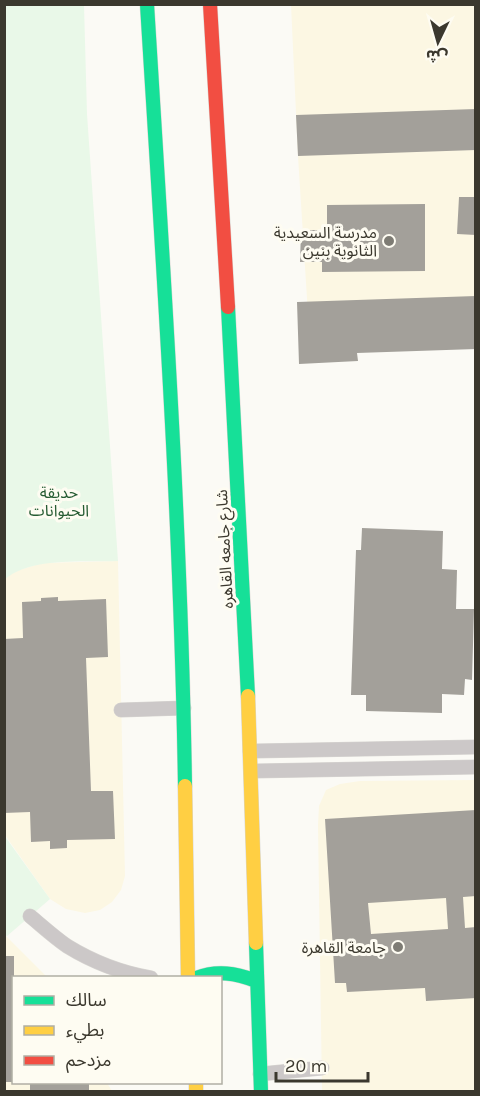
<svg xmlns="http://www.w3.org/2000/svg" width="480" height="1096" viewBox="0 0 480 1096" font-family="Karla,'Noto Sans Arabic',sans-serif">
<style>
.built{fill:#fcf7e3}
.green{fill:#e9f8e8}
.building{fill:#a3a09a;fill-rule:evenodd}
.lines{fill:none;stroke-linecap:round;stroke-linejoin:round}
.lane-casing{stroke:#d8d6d2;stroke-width:15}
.fast-casing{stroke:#d8d6d2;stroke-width:15}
.slow-casing{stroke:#d8d6d2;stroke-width:15}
.jam-casing{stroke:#d8d6d2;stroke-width:15}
.lane{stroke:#ccc8c8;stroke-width:14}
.fast{stroke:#16e098;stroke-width:14}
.slow{stroke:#ffcf43;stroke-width:14}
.jam{stroke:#f24e42;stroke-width:14}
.poi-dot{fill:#7e7c74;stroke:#fefcf2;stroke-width:2}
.labels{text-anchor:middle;stroke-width:6;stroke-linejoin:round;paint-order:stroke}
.poi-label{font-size:16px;fill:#3b382e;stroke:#fefcf2;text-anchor:end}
.park-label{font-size:16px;fill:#275c33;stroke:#fefcf2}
.street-label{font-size:16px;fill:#3b382e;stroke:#fefcf2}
</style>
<rect width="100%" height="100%" fill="#fbfaf5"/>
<!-- built -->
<path class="built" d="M291,5H475V327L309,330L298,156Z
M118,561L125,876L121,890L112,902L100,910L85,913L66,909L50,899L5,835L4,579L13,572L42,563Z
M475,780V1091H322L318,825L319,806L326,790L340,784L360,781Z
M4,934L47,977L14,978V1082L107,1083L112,1091H5Z"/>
<!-- green -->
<path class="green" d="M5,4L84,5L87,114L118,561C84,562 31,557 5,579Z
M4,835L50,899L7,936L4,934Z"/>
<!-- building -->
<path class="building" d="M476,109V150L298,156L296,115Z
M459,197H476V235L457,234Z
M425,204V271L322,272V262H300L301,230H327V205Z
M476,296V349L357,353L358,361L299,364L297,302Z
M362,528L443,531L442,569L457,570L456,609H474L472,680L465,679L464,695L442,694V713L366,711V695H351L356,550H361Z
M58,597V601L106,599L108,657L86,658L91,791H113L115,839L67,840V848L50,849V841L31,842L30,812L4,813V639L23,638L22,602L41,601V598Z
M476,810V896L463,897L465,928L476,927V998L426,1001L425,988L347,992L346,983H335L325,819ZM446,898L448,929L371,934L368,903Z
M4,956H14V1082H4Z
M30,1082H89V1092H30Z"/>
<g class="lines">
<defs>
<path id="lane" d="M121,710L184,708
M250,751L476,747
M251,771L476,767
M30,916C42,926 54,937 67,946C93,962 122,973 151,978
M260,1074L322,1068"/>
<path id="fast" d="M147,4C163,265 181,525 185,786
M228,307L248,696
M256,943L261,1092
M196,978C217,970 236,973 256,981"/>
<path id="slow" d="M248,696L256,943
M185,786L188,978
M196,1082V1092"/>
<path id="jam" d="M210,4L228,307"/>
</defs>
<!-- lane casing -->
<use href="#lane" class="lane-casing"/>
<!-- fast casing -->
<use href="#fast" class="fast-casing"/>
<!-- slow casing -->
<use href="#slow" class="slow-casing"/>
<!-- jam casing -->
<use href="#jam" class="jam-casing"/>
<!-- lane -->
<use href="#lane" class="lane"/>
<!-- fast -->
<use href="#fast" class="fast"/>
<!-- slow -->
<use href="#slow" class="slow"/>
<!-- jam -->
<use href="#jam" class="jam"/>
</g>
<!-- markers -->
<g class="poi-dot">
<circle cx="389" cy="241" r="6"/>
<circle cx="398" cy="947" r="6"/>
</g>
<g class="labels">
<!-- poi labels -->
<g class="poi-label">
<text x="377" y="238">مدرسة السعيدية<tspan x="377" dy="18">الثانوية بنين</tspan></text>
<text x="386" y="953">جامعة القاهرة</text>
</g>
<!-- park labels -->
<g class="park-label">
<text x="59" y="498">حديقة<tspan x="59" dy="18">الحيوانات</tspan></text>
</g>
<!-- street labels -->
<g class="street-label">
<text transform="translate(224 549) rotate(-93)" y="6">شارع جامعه القاهره</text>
</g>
</g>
<!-- border -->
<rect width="480" height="1096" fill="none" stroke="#3b382e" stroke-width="12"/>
<!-- legend -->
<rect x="12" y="976" width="210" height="108" fill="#fefcf2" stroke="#b0aea4" stroke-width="1.5"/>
<rect x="24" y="996" width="30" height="9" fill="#16e098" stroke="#b0aea4" stroke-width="1.5"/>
<text x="66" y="1006" font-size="18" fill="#3b382e">سالك</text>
<rect x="24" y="1026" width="30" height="9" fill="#ffcf43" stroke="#b0aea4" stroke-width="1.5"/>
<text x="66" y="1036" font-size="18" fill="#3b382e">بطيء</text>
<rect x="24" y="1056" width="30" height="9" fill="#f24e42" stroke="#b0aea4" stroke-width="1.5"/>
<text x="66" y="1066" font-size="18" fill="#3b382e">مزدحم</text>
<!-- north arrow -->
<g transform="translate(438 42) rotate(185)" stroke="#fefcf2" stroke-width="4.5" paint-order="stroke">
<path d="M0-4.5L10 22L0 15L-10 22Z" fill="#3b382e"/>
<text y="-9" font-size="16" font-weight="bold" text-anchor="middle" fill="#3b382e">ش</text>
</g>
<!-- scale -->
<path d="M276 1072v9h92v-9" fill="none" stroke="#3b382e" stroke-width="3"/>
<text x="285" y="1072" font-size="18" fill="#3b382e" stroke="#fefcf2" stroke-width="4.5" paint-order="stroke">20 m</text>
</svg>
